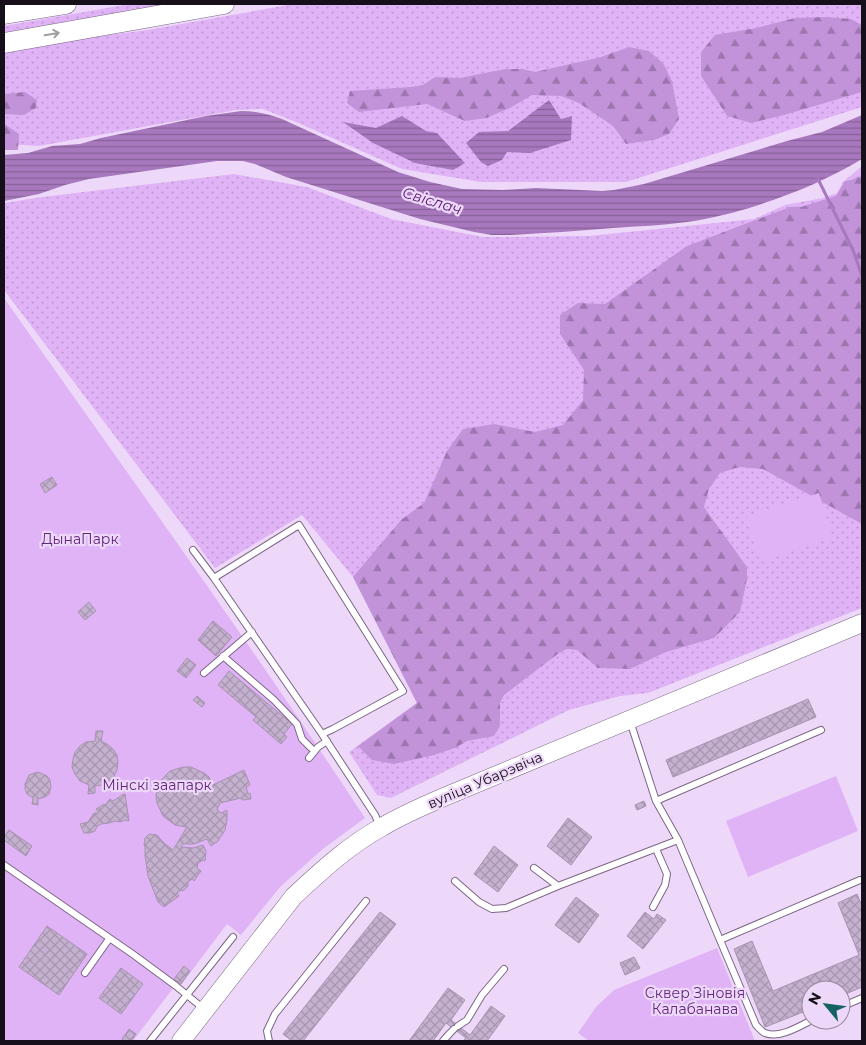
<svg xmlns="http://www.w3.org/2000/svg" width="866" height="1045" viewBox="0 0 866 1045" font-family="Montserrat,sans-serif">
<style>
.grass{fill:url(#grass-dots)}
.forest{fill:url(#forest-firs)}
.park{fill:#e0b3f6}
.water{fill:url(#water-rules)}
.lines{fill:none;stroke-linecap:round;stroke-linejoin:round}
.stream{stroke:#a778bd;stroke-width:3}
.building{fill:url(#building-cross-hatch);stroke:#a793b1}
.lane-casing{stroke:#7b6784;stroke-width:8}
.secondary-casing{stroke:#7b6784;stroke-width:19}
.primary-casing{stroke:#7b6784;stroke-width:21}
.lane{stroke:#fff;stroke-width:6}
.secondary{stroke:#fff;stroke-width:18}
.primary{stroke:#fff;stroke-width:20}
.oneway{stroke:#a29fa3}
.labels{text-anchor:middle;stroke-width:4.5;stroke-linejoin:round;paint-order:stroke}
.park-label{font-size:14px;fill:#612679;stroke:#eed8f9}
.street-label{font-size:14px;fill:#160e19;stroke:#eed8f9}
.water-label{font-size:15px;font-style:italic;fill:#561a6d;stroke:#eed8f9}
</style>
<defs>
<pattern id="grass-dots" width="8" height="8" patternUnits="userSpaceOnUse" patternTransform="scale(1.25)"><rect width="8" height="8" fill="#e0b3f6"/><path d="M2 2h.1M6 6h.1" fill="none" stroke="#bf99d2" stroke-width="1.8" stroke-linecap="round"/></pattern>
<pattern id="forest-firs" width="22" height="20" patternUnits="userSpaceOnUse" patternTransform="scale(1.25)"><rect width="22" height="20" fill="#c293d9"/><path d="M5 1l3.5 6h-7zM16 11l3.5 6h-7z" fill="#9d76af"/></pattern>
<pattern id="water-rules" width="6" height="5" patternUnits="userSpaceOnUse" patternTransform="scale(1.25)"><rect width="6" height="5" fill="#a778bd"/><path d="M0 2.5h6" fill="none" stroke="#876199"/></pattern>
<pattern id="building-cross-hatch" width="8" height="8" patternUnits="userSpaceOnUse" patternTransform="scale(1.25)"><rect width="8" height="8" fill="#c4b0cf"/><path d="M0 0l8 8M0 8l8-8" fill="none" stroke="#a896b1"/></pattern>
</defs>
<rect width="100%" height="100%" fill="#eed8f9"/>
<!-- grass -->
<path class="grass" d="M130,4H170L4,35V26Z
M293,4H862V107L626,182H481L402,169L296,122L263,109L236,110L39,146L4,144V52L31,45L148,30Z
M862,166V608L648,693L620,696L569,710L391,798L377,795L349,752L417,703L353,577L302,515L215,568L4,290V203L42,197L234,174L307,187L391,219L483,237H507L589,236L754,219L785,205L823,198L837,193L843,182Z"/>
<!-- forest -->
<path class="forest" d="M826,17L851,19L862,25V92L784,115L751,123L727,116L701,76V52L715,35L756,28L795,18Z
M629,47L649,51L663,63L672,81L679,119L669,134L654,140L626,144L613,126L579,103L561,96L532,95L510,108L486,118L465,121L427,104L359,112L347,103L350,91L411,87L423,85L435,77L460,78L505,69H523L535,72L601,57Z
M25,92L37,100L36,108L24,115L4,114V94Z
M4,125H6L19,134L18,150H4Z
M862,176V524L763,469L739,467L720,473L709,489L704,507L747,567V579L740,612L714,638L666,652L630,669L598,668L577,650L567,649L559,653L504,695L500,703V726L494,736L467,741L455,748L434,755L394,764L372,760L358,746L417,703L353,577L401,520L424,503L447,451L463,429L494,424L535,432L563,425L583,400L584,370L560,334V315L578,303L605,304L687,246L790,207H801L836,196L845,181L851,180Z"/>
<!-- park -->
<path class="park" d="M4,298C125,470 249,641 365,818L324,848L280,887L241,935L227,924L181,985L177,983L133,1041H4Z
M819,493L833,538L760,561L746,516Z
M836,776L858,831L748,877L726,821Z
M717,948L755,1041H589L578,1033L596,1007L614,990Z"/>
<!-- water -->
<path class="water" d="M549,100L561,119L572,116L571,140L530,153L507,152L502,160L488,166L481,162L466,143L479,132L508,131Z
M241,111C256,111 268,114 282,119L398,172L430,182L462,189L503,190L536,188L602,191L614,190L644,184L787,141L822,132L862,115V159C816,187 753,210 700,220C671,225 642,226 613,228C579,231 545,233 510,235H492L474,232L420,219L286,177L255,164L243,161H217L89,179L65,185L39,194L4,201V155L28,153L52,146L80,144L101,138L206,116Z
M402,116L426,131L437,133L465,163L453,170L415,163L373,143L343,122L376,128Z"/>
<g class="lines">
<!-- stream -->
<path class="stream" d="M818,179L853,250L862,276"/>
</g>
<!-- building -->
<path class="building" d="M52,477L57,485L45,493L40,484Z
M89,602L96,611L85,620L78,612Z
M213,621L232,637L216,656L198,640Z
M187,658L196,665L186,678L177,671Z
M229,671L292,724L284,734L287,737L281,744L253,720L256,717L218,685Z
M197,696L205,703L202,707L193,700Z
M808,699L816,717L673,777L666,760Z
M96,731H103L101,741L107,744L113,749L117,755L118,762L117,770L114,776L109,782L102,785L95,786V793L88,794L89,785L80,781L75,774L72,767L73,759L75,752L80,746L86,742L95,741Z
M183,767H191L204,773L209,777L213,785L244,770L250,785L246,787L248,794L250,793L251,799L242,800L241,798L220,803L217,810L221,813L227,810V820L225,830L218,841L211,846L207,839L194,844H183L181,847L193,848L203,845L206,851L205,861L203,860L198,863L197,868L201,871L194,881L192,879L188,882V886L183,891L181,890L177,893L179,896L164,907L158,902L148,876L145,855V846L144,845L145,838L149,834L157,835L164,843L173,850L187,827L175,825L163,816L157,803L156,796L157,788L160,782L165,776L170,771Z
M38,772L47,776L50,780L51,787L49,794L45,797L38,799V805L32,804L33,798L27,794L25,789V784L29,775Z
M125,794L129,821L125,820L120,822L115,821L109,823L101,824L97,826L95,831L90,833H84L80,824L88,822L94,813H99L96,809L104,804L105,805L110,799L113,801L122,795Z
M644,801L646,806L637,810L635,805Z
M568,818L592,837L571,865L547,846Z
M9,830L32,846L26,856L4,840V837Z
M494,846L518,865L498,892L474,874Z
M857,894L862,906V987L841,996V990H811V1009L765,1027L734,949L752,941L773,991L859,955L838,903Z
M576,897L599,915L579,943L555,925Z
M380,912L396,924L303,1041H292L283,1034Z
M645,912L654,919L657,914L666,920L643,949L627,936Z
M47,926L87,954L59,995L19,967Z
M634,957L640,968L625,975L620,963Z
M184,966L190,971L181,984L174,979Z
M121,968L143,984L121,1014L99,998Z
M448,988L465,1000L451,1020L470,1035L491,1006L505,1016L487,1041H463L466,1038L446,1023L433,1041H409Z
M129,1029L136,1034L131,1041H125L122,1039Z"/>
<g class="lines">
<defs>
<path id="lane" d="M193,550L214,578
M223,656L274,700L297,724L302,739L311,748
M204,673L252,632
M630,721L656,801L678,840L720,940L860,880
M322,734L333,729L403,691L299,525L214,578L322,734L375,815L380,826
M309,758L318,747L327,741
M656,801L821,730
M4,865L134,955L176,986L204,1009
M534,868L558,886
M455,881L479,902L492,909L506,908L558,886L678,840
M653,907L665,885L667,874L656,849
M720,940L756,1025C759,1028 762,1032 765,1033C779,1039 800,1026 812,1020
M85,973L109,939
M841,1007L862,998
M458,1026L467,1020L482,995L504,969
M150,1041L233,937
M269,1041L267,1031L275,1014L366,901
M443,1041L450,1033L454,1029"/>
<path id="secondary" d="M181,1041L294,896C321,871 349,845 382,827C402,815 423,806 444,797L862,623"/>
<path id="primary" d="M4,14L66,4
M4,43L224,4"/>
</defs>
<!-- lane casing -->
<use href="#lane" class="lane-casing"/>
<!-- secondary casing -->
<use href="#secondary" class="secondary-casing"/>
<!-- primary casing -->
<use href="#primary" class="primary-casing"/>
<!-- lane -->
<use href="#lane" class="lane"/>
<!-- secondary -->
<use href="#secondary" class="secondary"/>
<!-- primary -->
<use href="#primary" class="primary"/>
</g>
<!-- one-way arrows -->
<defs><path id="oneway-shaft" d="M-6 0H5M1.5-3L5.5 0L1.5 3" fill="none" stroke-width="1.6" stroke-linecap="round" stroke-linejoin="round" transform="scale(1.25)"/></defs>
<use class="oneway" href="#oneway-shaft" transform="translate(52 34) rotate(-10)"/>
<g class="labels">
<!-- park labels -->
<g class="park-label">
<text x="80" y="544">ДынаПарк</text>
<text x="157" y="790">Мінскі заапарк</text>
<text x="695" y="998">Сквер Зіновія<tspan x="695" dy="16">Калабанава</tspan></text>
</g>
<!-- street labels -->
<g class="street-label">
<text transform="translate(485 780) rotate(-23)" y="5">вуліца Убарэвіча</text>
</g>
<!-- water labels -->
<g class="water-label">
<text transform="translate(432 201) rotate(17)" y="5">Свіслач</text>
</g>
</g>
<!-- border -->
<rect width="866" height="1045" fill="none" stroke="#160e19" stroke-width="10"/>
<!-- north arrow -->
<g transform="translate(826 1005) rotate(299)"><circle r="24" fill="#eed8f9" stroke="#98879f"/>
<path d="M0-4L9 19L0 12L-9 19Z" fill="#146362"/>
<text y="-8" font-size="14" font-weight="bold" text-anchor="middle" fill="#160e19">N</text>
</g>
</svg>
